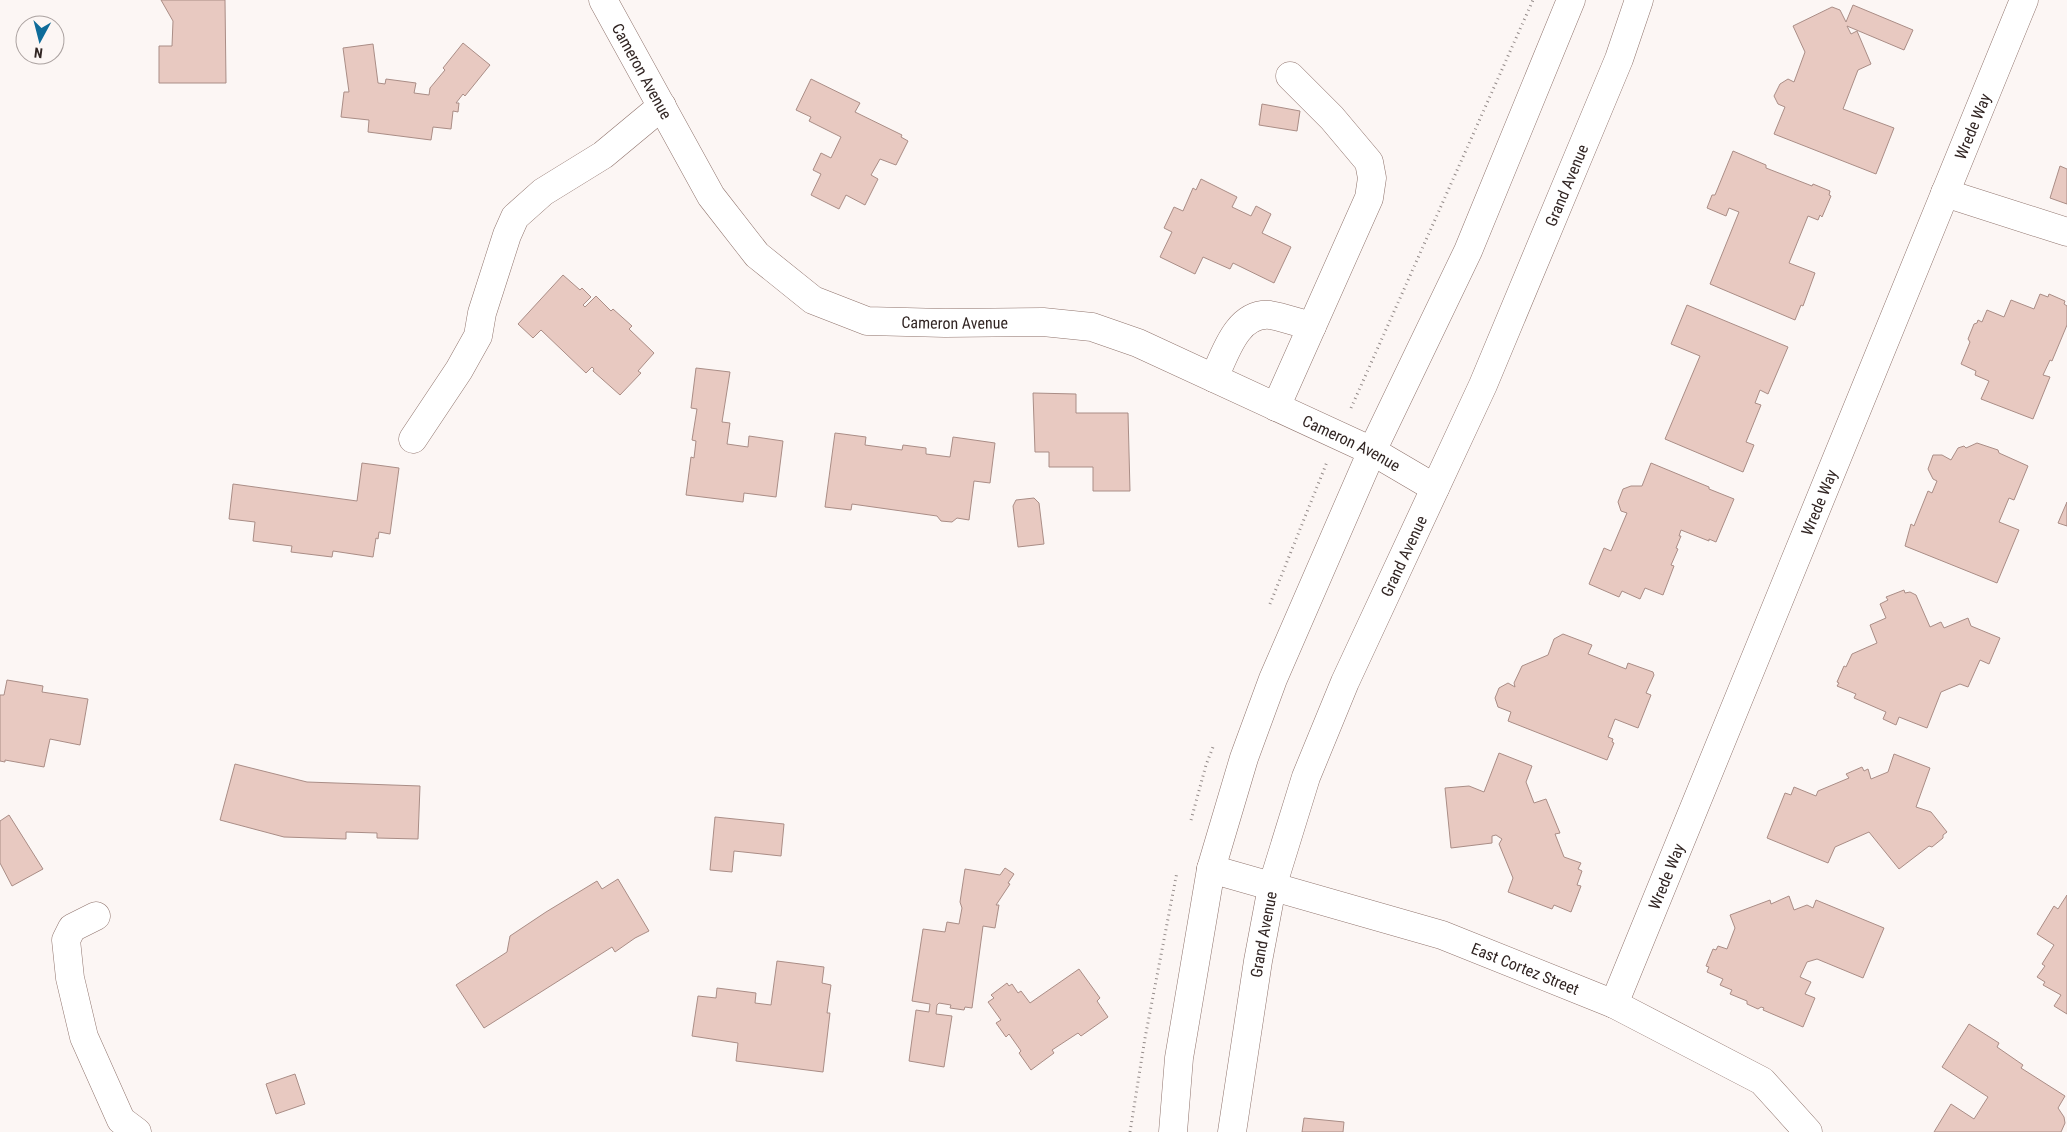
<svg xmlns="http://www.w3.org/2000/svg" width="2067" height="1132" viewBox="0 0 2067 1132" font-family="'Roboto Condensed',sans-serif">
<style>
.building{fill:#e8c9c1;stroke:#aa8d86}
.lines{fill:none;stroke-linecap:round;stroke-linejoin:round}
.minor-casing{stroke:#90746d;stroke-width:29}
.major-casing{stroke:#90746d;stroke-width:29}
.path{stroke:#948b89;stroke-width:3;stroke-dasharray:1 4;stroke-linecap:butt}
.minor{stroke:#fff;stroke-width:28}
.major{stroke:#fff;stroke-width:28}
.labels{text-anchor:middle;stroke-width:4.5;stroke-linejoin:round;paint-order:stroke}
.street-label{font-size:16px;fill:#312523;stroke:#fcf6f4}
</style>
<rect width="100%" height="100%" fill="#fcf6f4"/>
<!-- building -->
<path class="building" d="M161,0H225L226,83H159V46H172L173,21Z
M1853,5L1913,30L1904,50L1847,26L1851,34L1857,31L1871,64L1858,70L1843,109L1894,128L1876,174L1774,134L1785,107L1778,104L1774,96L1780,84L1788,79L1794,82L1805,52L1793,26L1832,7L1840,10L1846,22Z
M463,43L490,65L465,96L463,94L456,103H459L458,112L453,111L451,129L433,127L431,140L368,132L369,120L341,117L344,92H349L343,48L373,44L378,83L385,84L386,79L416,83L414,93L429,95L430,88L445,70L443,68Z
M811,79L860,103L855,112L902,135L901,137L908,141L896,165L880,159L871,175L878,179L865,205L846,195L839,209L811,195L821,174L813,170L821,153L831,158L841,137L809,121L811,117L796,110Z
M1262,104L1300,111L1297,131L1259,125Z
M1733,151L1766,165V168L1812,186L1813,184L1830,191L1829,195L1831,196L1822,217L1820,215L1818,220L1808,216L1789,263L1815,273L1803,306L1801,305L1795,320L1710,284L1739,212L1729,208L1726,216L1707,208L1712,195H1715Z
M2060,166L2067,169V204L2050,198Z
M1201,179L1237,197L1232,207L1251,216L1256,206L1271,214L1262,233L1291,247L1274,283L1233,263L1230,269L1203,257L1195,274L1160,257L1172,232L1164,228L1174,207L1183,211L1193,188L1196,190Z
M563,275L580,290L582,288L591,297L583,305L585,307L596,296L611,311L613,309L632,326L629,329L654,353L638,371L641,373L620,395L593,371L594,369L592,367L586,373L541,330L533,338L518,324Z
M2040,294L2048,297L2049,294L2065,301L2064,304L2067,306V325L2052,361L2050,360L2043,375L2050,377L2033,419L1981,399L1989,381L1975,375L1976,371L1961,364L1970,342L1968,339L1974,324L1977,323L1978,320L1982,322L1987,310L2004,317L2011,300L2034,309Z
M1687,305L1788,347L1768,394L1760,390L1755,403L1761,405L1746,442L1754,445L1743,472L1665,439L1700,356L1671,344Z
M696,368L730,372L722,422L730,423L727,444L748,447L749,436L783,441L776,497L744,493L743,502L686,495L691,457L694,458L696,441L692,440L697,409L691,408Z
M1033,393L1076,394V413H1128L1130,491H1093V467H1049V452H1035Z
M835,433L866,437L865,445L902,450L903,445L926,448V454L950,457L953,437L995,443L990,483L974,481L969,520L957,518L952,522L941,521L937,516L852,504L851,510L825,507Z
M1977,443L1998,450L1999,453L2028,466L2014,500L2009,498L1999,522L2019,530L1997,583L1905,546L1911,524L1914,526L1928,491L1932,493L1937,481L1933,479L1928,469L1933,455H1942L1951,460L1958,448L1964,446L1966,448Z
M362,463L399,468L390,534L379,532L378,539L376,538L373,557L333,551L332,557L291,552L292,546L253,541L255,522L229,519L233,484L357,501Z
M1651,463L1709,487V489L1734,499L1716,542L1709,539V541L1681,530L1679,536H1681L1676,548L1678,549L1671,565L1674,566L1663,595L1645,588L1640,599L1622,591L1619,597L1589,584L1604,548L1611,551L1627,513L1621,511L1618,502L1623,489L1631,486H1642Z
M1034,498L1039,503L1044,544L1018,547L1013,506L1016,500Z
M2067,502V526L2058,523Z
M1904,590L1905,593L1910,592L1916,595L1930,627L1941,622L1944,628L1968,618L1971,626L2000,638L1989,664L1980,660L1968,687L1960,684L1941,692L1927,728L1899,717L1896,725L1883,719L1886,712L1854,698L1856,694L1837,686L1839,683L1837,682L1844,666L1846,667L1852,654L1877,643L1870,625L1886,618L1880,604L1888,600L1886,597Z
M1563,634L1592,645L1588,654L1626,669L1628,663L1653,672L1654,675L1646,693L1651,695L1638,728L1615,719L1608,737L1613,739L1612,742L1614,743L1607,760L1508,721L1511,712L1498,707L1495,698L1499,688L1508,683L1515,687L1514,683L1522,666L1548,655L1554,639Z
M7,680L43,686L42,692L88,699L80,745L50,739L44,767L5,760V762L0,761V695H4Z
M1499,753L1532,766L1526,782L1534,803L1546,799L1560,833L1555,834L1564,857L1581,863L1578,869L1582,871L1577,885L1581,886L1571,912L1554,905L1552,909L1508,892L1513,878L1499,844L1502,839L1496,835L1492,836V843L1451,848L1445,788L1469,786L1484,792Z
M1894,754L1930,768L1916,807L1931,812L1947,832L1943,835V838L1932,847L1929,846L1899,869L1869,832L1835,847L1828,863L1767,838L1785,793L1791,795L1794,787L1816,796L1818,791L1849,778L1846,774L1862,767L1864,771L1868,769L1871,779L1888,772Z
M235,764L307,782L420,786L418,839L377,838V833L346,832V839L284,837L220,820Z
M9,815L43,869L12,886L0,863V821Z
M715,817L784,824L781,856L734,851L732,872L710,870Z
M1005,868L1014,874L1008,883L1010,884L996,905H999L995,928L983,926L972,1008L965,1007L964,1010L950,1008L951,1005L939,1003L937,1005L936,1014L952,1016L944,1067L909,1061L916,1010L929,1012L930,1004L912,1001L923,929L945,932L947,922L959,924L962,908L960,902L965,869L1000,875Z
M618,879L649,931L635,938L615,952L612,947L484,1028L456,985L507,952L510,936L546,912L597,881L602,889Z
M2067,895V1014L2054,1006L2061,995L2043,985L2045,982L2037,977L2045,966L2042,964L2054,945L2037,934L2054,906L2058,909Z
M1789,896L1794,910L1807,905L1813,908L1816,900L1884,928L1863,978L1817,959L1807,962L1800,977L1811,982L1805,994L1815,998L1803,1027L1763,1010L1764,1008L1761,1007L1758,1009L1747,1004V1001L1730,994L1732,990L1720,985L1723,979L1707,972L1709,967L1706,966L1713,949L1716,950L1718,946L1727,949L1735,928L1730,915L1770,900L1771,904Z
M777,961L824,967L822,983L831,985L827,1013H830L823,1072L736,1061L738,1043L692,1036L698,996L716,998L717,988L756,993L755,1003L771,1005Z
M1079,969L1100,998L1097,1001L1108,1017L1081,1036L1078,1033L1052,1050L1054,1053L1031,1070L1019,1053L1021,1051L1009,1034L1006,1037L996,1023L1001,1020L988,1002L994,998L991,995L1007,983L1009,986L1012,984L1018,993L1021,991L1030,1003Z
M1969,1024L1999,1043L1997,1047L2023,1065L2021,1068L2065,1096L2058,1108L2064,1117L2065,1123L2061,1132H1934L1951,1104L1974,1119L1988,1097L1942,1067Z
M295,1074L305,1104L276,1114L266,1084Z
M1304,1118L1344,1122L1343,1132H1302Z"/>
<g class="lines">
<defs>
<g id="minor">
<path id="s1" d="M603,0L711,196L757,255L813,300L867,321L945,323L1043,322L1092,327L1138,343L1372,451L1435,488"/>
<path d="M1945,193L2067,232"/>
<path d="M1214,378C1225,354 1237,312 1270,315C1284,317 1298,323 1312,326"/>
<path d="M1276,407L1369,198L1372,178L1369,162L1332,118L1290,76"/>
<path d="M413,439L459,370L478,336L482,313L507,235L515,217L543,192L603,155L662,106"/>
<path id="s2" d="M1211,869L1442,935L1614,1004L1762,1081L1808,1132"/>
<path d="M96,916L72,928L66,940L70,978L84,1037L121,1120L137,1132"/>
<path id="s3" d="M1614,1004L2024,0"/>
</g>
<g id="major">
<path d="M1173,1132L1179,1058L1211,869L1244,758L1273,679L1372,451L1468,251L1571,0"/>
<path id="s4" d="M1232,1132L1258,961L1272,887L1306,777L1345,682L1483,385L1619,59L1639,0"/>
</g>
</defs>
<!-- minor casing -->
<use href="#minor" class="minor-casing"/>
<!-- major casing -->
<use href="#major" class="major-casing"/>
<!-- path -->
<path class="path" d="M1351,408L1533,0
M1270,604L1327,462
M1191,820L1206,765L1213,747
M1130,1132L1145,1038L1177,872"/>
<!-- minor -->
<use href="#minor" class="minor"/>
<!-- major -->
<use href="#major" class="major"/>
</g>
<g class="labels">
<!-- street labels -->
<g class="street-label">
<text dy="6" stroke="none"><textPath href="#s1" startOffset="81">Cameron Avenue</textPath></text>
<text dy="6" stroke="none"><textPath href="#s3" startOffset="948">Wrede Way</textPath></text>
<text dy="6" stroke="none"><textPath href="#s4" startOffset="1010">Grand Avenue</textPath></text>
<text dy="6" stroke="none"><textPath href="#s1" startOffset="516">Cameron Avenue</textPath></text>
<text dy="6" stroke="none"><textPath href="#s1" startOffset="938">Cameron Avenue</textPath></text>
<text dy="6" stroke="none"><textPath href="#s3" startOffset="542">Wrede Way</textPath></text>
<text dy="6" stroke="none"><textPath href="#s4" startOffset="605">Grand Avenue</textPath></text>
<text dy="6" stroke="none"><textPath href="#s3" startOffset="138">Wrede Way</textPath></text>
<text dy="6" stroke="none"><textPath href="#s4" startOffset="200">Grand Avenue</textPath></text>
<text dy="6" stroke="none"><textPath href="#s2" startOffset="330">East Cortez Street</textPath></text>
</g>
</g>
<!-- north arrow -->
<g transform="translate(40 40) rotate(187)"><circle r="24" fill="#fcf6f4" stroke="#aba2a0"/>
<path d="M0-4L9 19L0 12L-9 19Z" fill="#0e6c9a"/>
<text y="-8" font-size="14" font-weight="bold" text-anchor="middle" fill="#312523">N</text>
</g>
</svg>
